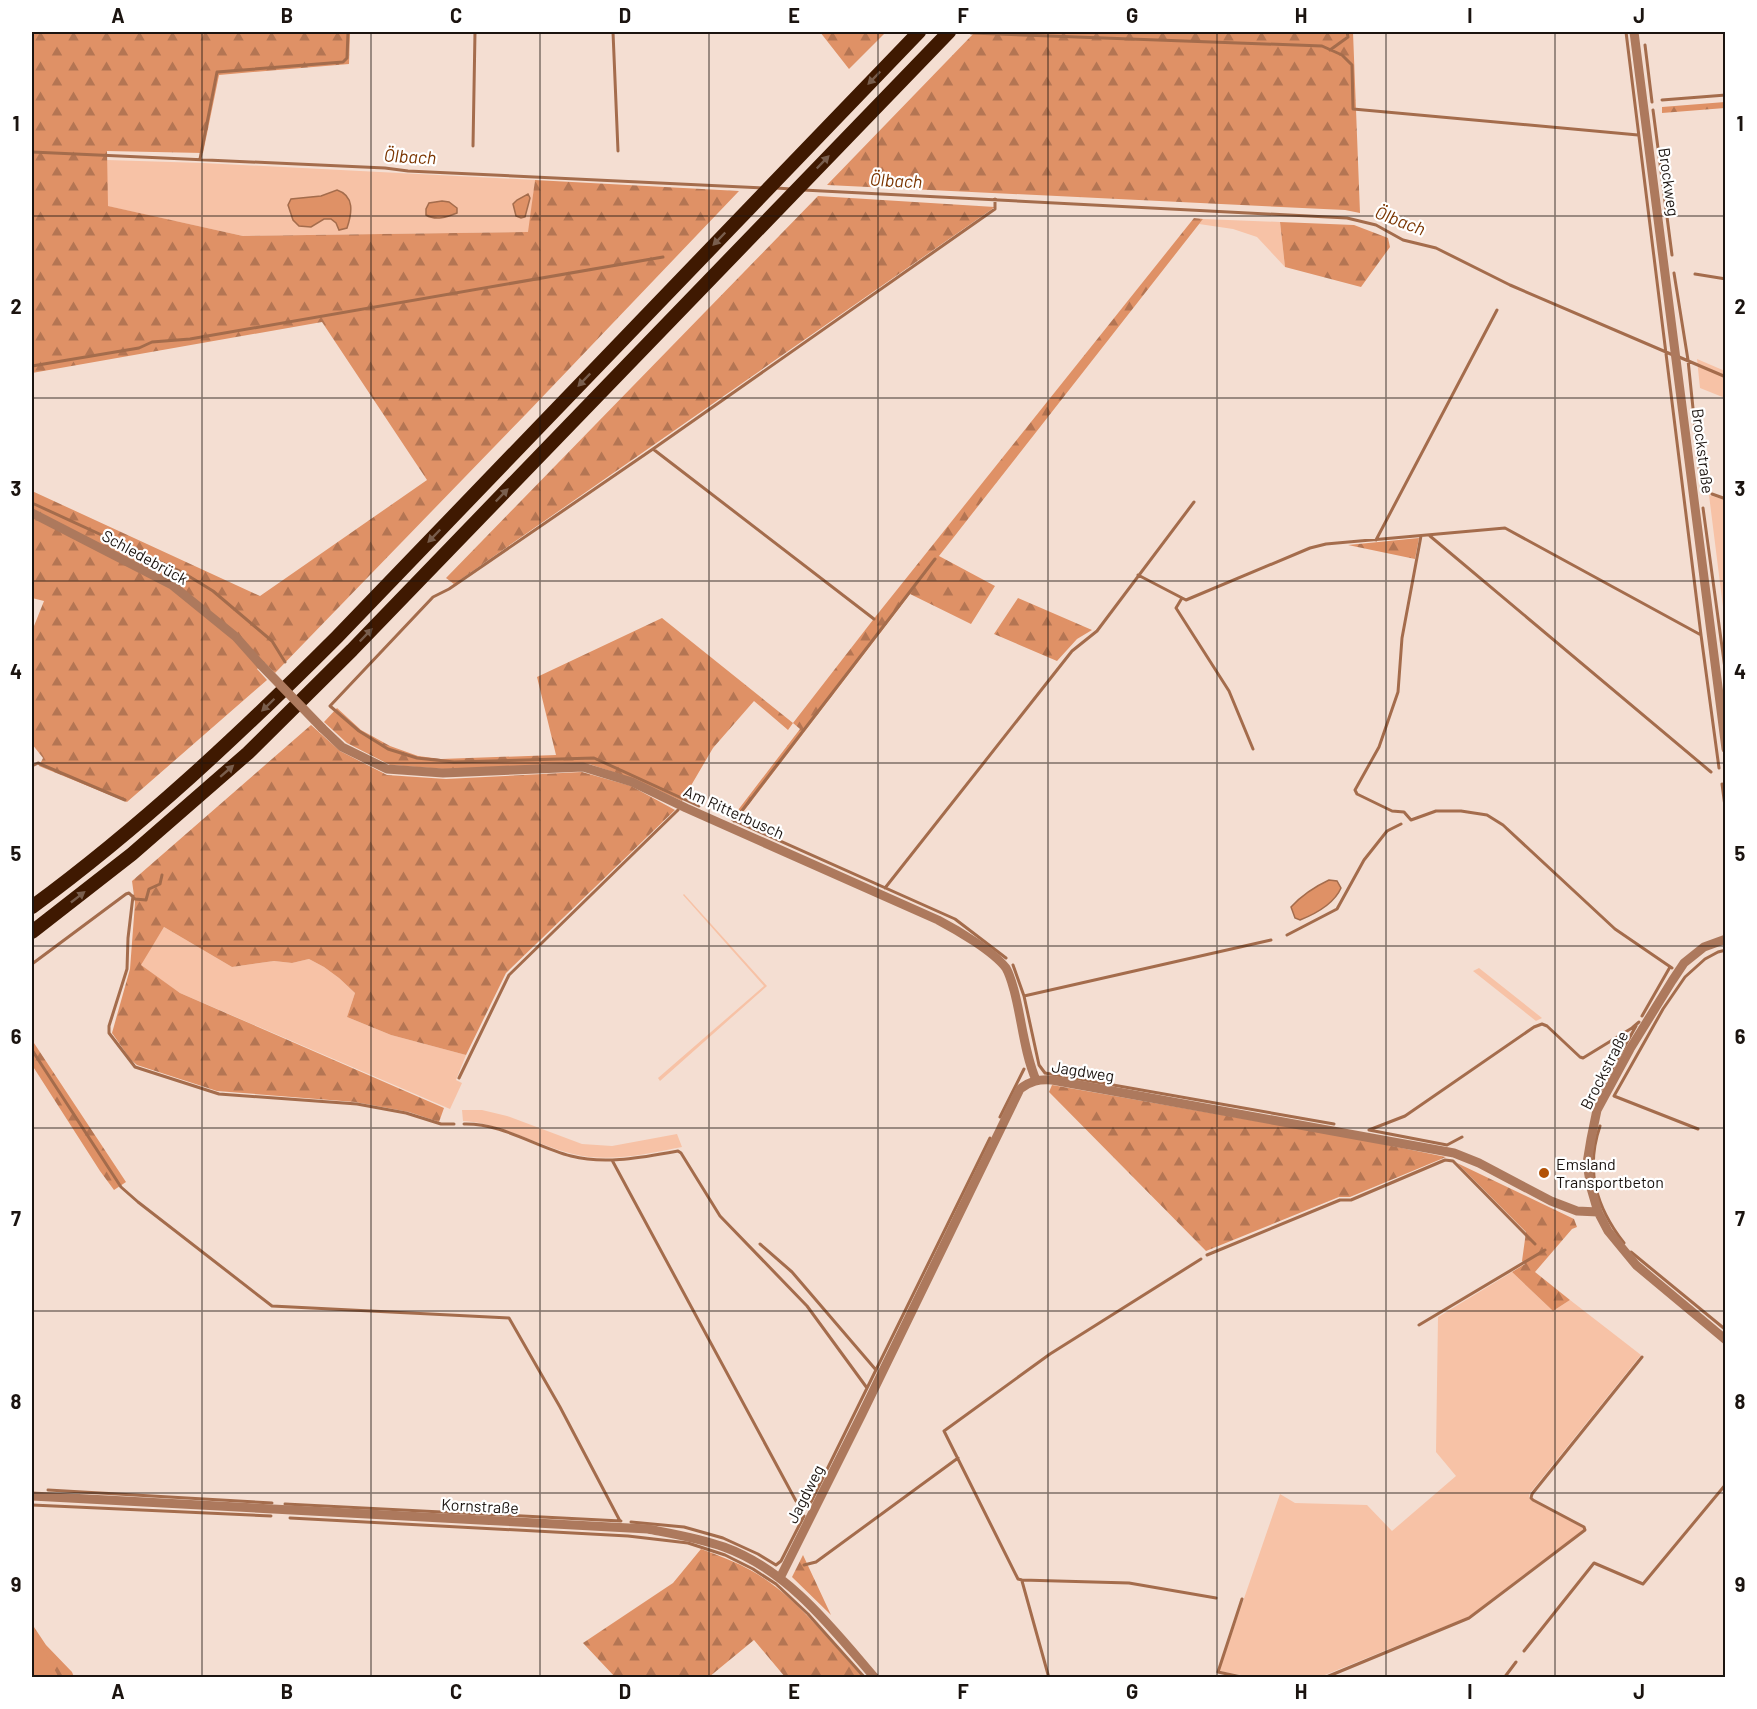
<svg xmlns="http://www.w3.org/2000/svg" width="1757" height="1709" viewBox="0 0 1757 1709" font-family="Barlow,sans-serif">
<style>
.grass{fill:#f7c2a6}
.forest{fill:url(#forest-firs)}
.water{fill:#df9166;stroke:#a46c4c;stroke-width:1.5}
.lines{fill:none;stroke-linecap:round;stroke-linejoin:round}
.stream{stroke:#a46c4c;stroke-width:3}
.river{stroke:#df9166;stroke-width:16}
.minor{stroke:#ad795d;stroke-width:9}
.highway{stroke:#3f1901;stroke-width:14}
.minor-bridge{stroke:#ad795d;stroke-width:9}
.oneway{fill:#795e4d}
.grid{fill:none;stroke:#1b1410;stroke-width:1.5;stroke-opacity:0.55}
.poi-dot{fill:#b25207;stroke:#fff;stroke-width:2}
.labels{text-anchor:middle;stroke-width:4.5;stroke-linejoin:round;paint-order:stroke}
.street-label{font-size:16px;fill:#1b1410;stroke:#fff}
.poi-label{font-size:16px;fill:#1b1410;stroke:#fff;text-anchor:start}
.water-label{font-size:18px;font-style:italic;fill:#7b3500;stroke:#fff}
.neatline{fill:none;stroke:#1b1410;stroke-width:2}
.grid-label{font-size:20px;text-anchor:middle;font-weight:bold;fill:#1b1410}
</style>
<defs>
<pattern id="forest-firs" width="22" height="20" patternUnits="userSpaceOnUse" patternTransform="scale(1.5)"><rect width="22" height="20" fill="#df9166"/><path d="M5 1l3.5 6h-7zM16 11l3.5 6h-7z" fill="#b47553"/></pattern>
</defs>
<rect width="100%" height="100%" fill="#f4ded2"/>
<!-- grass -->
<path class="grass" d="M107,160L203,163L535,180L529,232L243,236L107,206Z
M1203,219L1280,222L1285,267L1257,237L1233,229L1199,224Z
M1697,359L1725,371V398L1700,388Z
M1709,495L1725,500V623Z
M684,894L767,986L660,1081L658,1078L764,986L683,895Z
M164,927L232,967L274,961L292,963L309,959L324,967L339,978L355,993L347,1017L391,1035L466,1055L456,1080L462,1083L450,1109L180,993L140,965Z
M1479,968L1542,1018L1536,1021L1473,971Z
M462,1110H482L507,1116L582,1144L612,1146L677,1134L682,1147C647,1154 608,1163 573,1154C535,1145 502,1123 463,1121Z
M1512,1272L1553,1311L1570,1300L1641,1355L1530,1493L1529,1497L1532,1501L1583,1528V1530L1468,1617L1320,1677H1252L1219,1671L1280,1494L1295,1503L1367,1505L1392,1531L1456,1476L1436,1452L1438,1317Z"/>
<!-- forest -->
<path class="forest" d="M32,32H350L349,64L219,75L203,153L107,151L108,206L243,236L528,232L535,180L739,191L527,413L275,673L264,662L257,669L267,680L127,802L39,766L43,758L32,744V631L44,601L32,598V491L260,596L427,480L322,322L32,373Z
M820,32H886L849,69Z
M975,32H1353L1360,213L1345,210L827,185Z
M1725,102V108L1662,113V107Z
M818,196L995,207L454,584L446,578Z
M1194,218L1203,219L939,556L995,586L971,624L910,594L740,816L735,814L800,729L793,723L788,730L754,701L713,748L682,801L634,779L589,764L444,769L390,765L347,743L324,722L337,708L361,730L390,746L418,756L441,759L556,755L537,677L662,618L793,723L876,616Z
M1280,222L1354,225L1388,238L1390,247L1361,287L1285,267Z
M1419,538L1415,559L1348,545Z
M1018,598L1092,630L1077,639L1057,661L994,634Z
M311,725L340,751L387,775L446,779L582,772L631,786L675,810L506,973L466,1055L391,1035L347,1017L355,993L339,978L324,967L309,959L292,963L274,961L232,967L164,927L141,965L180,993L444,1108L439,1122L409,1112L355,1102L217,1091L137,1065L131,1060L112,1033L130,969L135,903L132,881Z
M32,1040L126,1182L114,1190L100,1171L32,1065Z
M1052,1085L1348,1137L1446,1157L1350,1197H1339L1206,1251L1049,1092Z
M1457,1163L1574,1219L1577,1227L1572,1229L1535,1272L1570,1300L1553,1311L1512,1272L1525,1264L1522,1261L1526,1232Z
M701,1549C718,1555 736,1562 752,1571C795,1595 830,1642 863,1677H785L754,1640L709,1677H615L583,1643L673,1583Z
M803,1555L831,1615L792,1577Z
M32,1624L46,1645L72,1672L74,1677H32Z"/>
<!-- water -->
<path class="water" d="M337,190C355,196 352,213 347,228L339,230L336,223L331,219H324L311,227L299,226L293,220L288,205L291,199L321,196Z
M528,194L530,198L525,217L521,218L516,216L513,204L517,200Z
M442,201L449,202L457,208V213C447,217 436,221 426,215V209L429,203Z
M1329,880L1337,881L1341,888C1334,904 1315,914 1300,920L1295,918L1291,907C1302,895 1314,887 1329,880Z"/>
<g class="lines">
<!-- stream -->
<path class="stream" d="M613,32L618,151
M1626,32L1701,635L1719,768
M971,33L1322,46L1342,55L1352,65L1353,109L1638,135
M1645,45L1652,102
M1330,50L1348,37L1347,32
M1662,100L1726,95
M1653,110L1672,255
M473,146L475,32
M32,152L385,168L408,171L764,188
M200,159L217,72L343,62L347,58L348,32
M776,188L791,189
M803,190L1347,218L1376,225L1403,240L1436,248L1510,285L1673,355
M1674,273L1688,360L1700,476
M1695,274L1726,279
M1679,357L1726,377
M32,366L139,348L152,342L190,339L663,257
M653,449L874,619
M1712,494L1726,499
M32,503L182,572L213,591L272,641L285,662
M1703,508L1726,676
M1430,536L1711,772
M1376,540L1497,310
M1138,575L1186,600L1310,548L1326,544L1505,528L1701,635
M1182,598L1176,608L1229,691L1253,749
M32,766L38,763L125,800
M1722,784L1726,814
M699,806L594,758L454,762L417,758L388,749L359,731L330,706L433,597L449,589L653,449L995,209V199
M733,820L955,919L1006,958
M1411,820L1404,812L1392,811L1357,794L1355,790L1379,747L1398,692L1402,638L1421,536
M1411,820L1436,811H1461L1487,815L1503,825L1615,929L1672,968
M734,821L935,559
M885,888L1072,651L1097,631L1194,502
M133,896L128,938L127,969L109,1026V1033L135,1067L219,1094L357,1104L406,1113L441,1124H454
M1287,935L1337,909L1364,860L1387,831L1401,824
M32,964L126,894L129,893L135,899L146,900L149,889L160,884L162,875
M1013,965L1024,996L1039,1065L1045,1073L1334,1124
M1024,996L1271,940
M1642,1016L1670,967
M32,1050L121,1187L138,1202L272,1306L509,1318L560,1407L620,1521
M459,1078L509,975L678,810
M1600,1091L1636,1026
M1000,1117L1024,1069
M464,1124C502,1123 536,1147 571,1156C606,1165 643,1157 678,1151L681,1153L720,1216L807,1306L867,1388
M1600,1126C1585,1170 1596,1207 1624,1243
M1698,1129L1614,1096L1663,1009L1685,977L1705,959L1718,952L1726,950
M1369,1130L1405,1116L1534,1027L1542,1024L1547,1026L1580,1057L1583,1058L1632,1028L1639,1022
M1369,1130L1447,1145L1462,1137
M612,1160L796,1501
M760,1244L792,1272L876,1370
M1631,1252L1726,1330
M1207,1255L1340,1200H1351L1445,1160L1453,1161L1535,1244
M1201,1259L1050,1354L944,1431L1018,1579L1022,1580L1129,1583L1216,1598
M1419,1325L1545,1250
M48,1490L272,1503
M811,1502L990,1138
M285,1504L621,1521
M32,1505L271,1516
M290,1518L628,1536L688,1543L725,1555L753,1569L776,1584L808,1614L865,1678
M631,1522L684,1527L723,1538L758,1554L776,1565L781,1561L804,1516
M804,1565L816,1562L958,1458
M1022,1581L1049,1678
M1242,1599L1218,1672L1246,1678
M1524,1651L1594,1563L1643,1584L1726,1484
M1324,1678L1469,1618L1585,1530L1584,1527L1533,1500L1531,1498L1532,1494L1642,1357
M1504,1678L1516,1662"/>
<!-- river -->
<path class="river" d="M32,1651L37,1655L50,1678"/>
<!-- minor -->
<path class="minor" d="M1634,32L1726,749
M32,513L172,585L236,637L261,665
M322,728L342,747L387,769L443,773L583,767L632,782L686,808L938,920C957,930 993,951 1006,968C1010,975 1012,983 1014,990C1022,1020 1024,1052 1036,1080
M1726,939L1704,947L1684,963L1672,981L1630,1049L1597,1110L1591,1139L1587,1163L1591,1188L1598,1212L1608,1231L1636,1265L1726,1340
M32,1496L648,1529C674,1534 699,1538 724,1547C788,1570 832,1628 875,1678
M780,1578L862,1414L1020,1089C1030,1081 1039,1079 1052,1080L1454,1153L1479,1163L1551,1201L1577,1211L1598,1212"/>
<!-- highway -->
<path class="highway" d="M32,907C141,827 241,733 337,637L919,32
M32,932L132,854L248,753L352,650L949,32"/>
<!-- minor-bridge -->
<path class="minor-bridge" d="M261,665L322,728"/>
</g>
<!-- one-way arrows -->
<defs><path id="oneway-solid" d="M-6-.8H1V-3.2L6.5 0L1 3.2V.8H-6Z" transform="scale(1.5)"/></defs>
<g class="oneway">
<use href="#oneway-solid" transform="translate(874 78) rotate(134)"/>
<use href="#oneway-solid" transform="translate(823 162) rotate(-46)"/>
<use href="#oneway-solid" transform="translate(719 239) rotate(134)"/>
<use href="#oneway-solid" transform="translate(584 380) rotate(134)"/>
<use href="#oneway-solid" transform="translate(502 495) rotate(-46)"/>
<use href="#oneway-solid" transform="translate(434 536) rotate(134)"/>
<use href="#oneway-solid" transform="translate(366 635) rotate(-46)"/>
<use href="#oneway-solid" transform="translate(268 705) rotate(136)"/>
<use href="#oneway-solid" transform="translate(227 771) rotate(-41)"/>
<use href="#oneway-solid" transform="translate(78 897) rotate(-38)"/>
</g>
<!-- grid -->
<path class="grid" d="M202,32V1678M371,32V1678M540,32V1678M709,32V1678M878,32V1678M1048,32V1678M1217,32V1678M1386,32V1678M1555,32V1678M32,216H1726M32,398H1726M32,581H1726M32,763H1726M32,946H1726M32,1128H1726M32,1311H1726M32,1493H1726"/>
<!-- markers -->
<circle class="poi-dot" cx="1544" cy="1173" r="6"/>
<g class="labels">
<!-- street labels -->
<g class="street-label">
<text transform="translate(1669 182) rotate(82)" y="6">Brockweg</text>
<text transform="translate(1703 451) rotate(83)" y="6">Brockstraße</text>
<text transform="translate(145 557) rotate(29)" y="6">Schledebrück</text>
<text transform="translate(734 812) rotate(24)" y="6">Am Ritterbusch</text>
<text transform="translate(1604 1070) rotate(-63)" y="6">Brockstraße</text>
<text transform="translate(1083 1071) rotate(9)" y="6">Jagdweg</text>
<text transform="translate(805 1494) rotate(-63)" y="6">Jagdweg</text>
<text transform="translate(480 1506) rotate(3)" y="6">Kornstraße</text>
</g>
<!-- poi labels -->
<g class="poi-label">
<text x="1556" y="1170">Emsland<tspan x="1556" dy="18">Transportbeton</tspan></text>
</g>
<!-- water labels -->
<g class="water-label">
<text transform="translate(410 157) rotate(3)" y="6">Ölbach</text>
<text transform="translate(896 181) rotate(3)" y="6">Ölbach</text>
<text transform="translate(1400 221) rotate(21)" y="6">Ölbach</text>
</g>
</g>
<!-- border -->
<rect width="1757" height="1709" fill="none" stroke="#ffffff" stroke-width="66"/>
<rect x="33" y="33" width="1691" height="1643" class="neatline"/>
<g class="grid-label">
<text x="118" y="23">A</text>
<text x="287" y="23">B</text>
<text x="456" y="23">C</text>
<text x="625" y="23">D</text>
<text x="794" y="23">E</text>
<text x="963" y="23">F</text>
<text x="1132" y="23">G</text>
<text x="1301" y="23">H</text>
<text x="1470" y="23">I</text>
<text x="1639" y="23">J</text>
<text x="16" y="131">1</text>
<text x="1740" y="131">1</text>
<text x="16" y="314">2</text>
<text x="1740" y="314">2</text>
<text x="16" y="496">3</text>
<text x="1740" y="496">3</text>
<text x="16" y="679">4</text>
<text x="1740" y="679">4</text>
<text x="16" y="861">5</text>
<text x="1740" y="861">5</text>
<text x="16" y="1044">6</text>
<text x="1740" y="1044">6</text>
<text x="16" y="1226">7</text>
<text x="1740" y="1226">7</text>
<text x="16" y="1409">8</text>
<text x="1740" y="1409">8</text>
<text x="16" y="1592">9</text>
<text x="1740" y="1592">9</text>
<text x="118" y="1699">A</text>
<text x="287" y="1699">B</text>
<text x="456" y="1699">C</text>
<text x="625" y="1699">D</text>
<text x="794" y="1699">E</text>
<text x="963" y="1699">F</text>
<text x="1132" y="1699">G</text>
<text x="1301" y="1699">H</text>
<text x="1470" y="1699">I</text>
<text x="1639" y="1699">J</text>
</g>
</svg>
